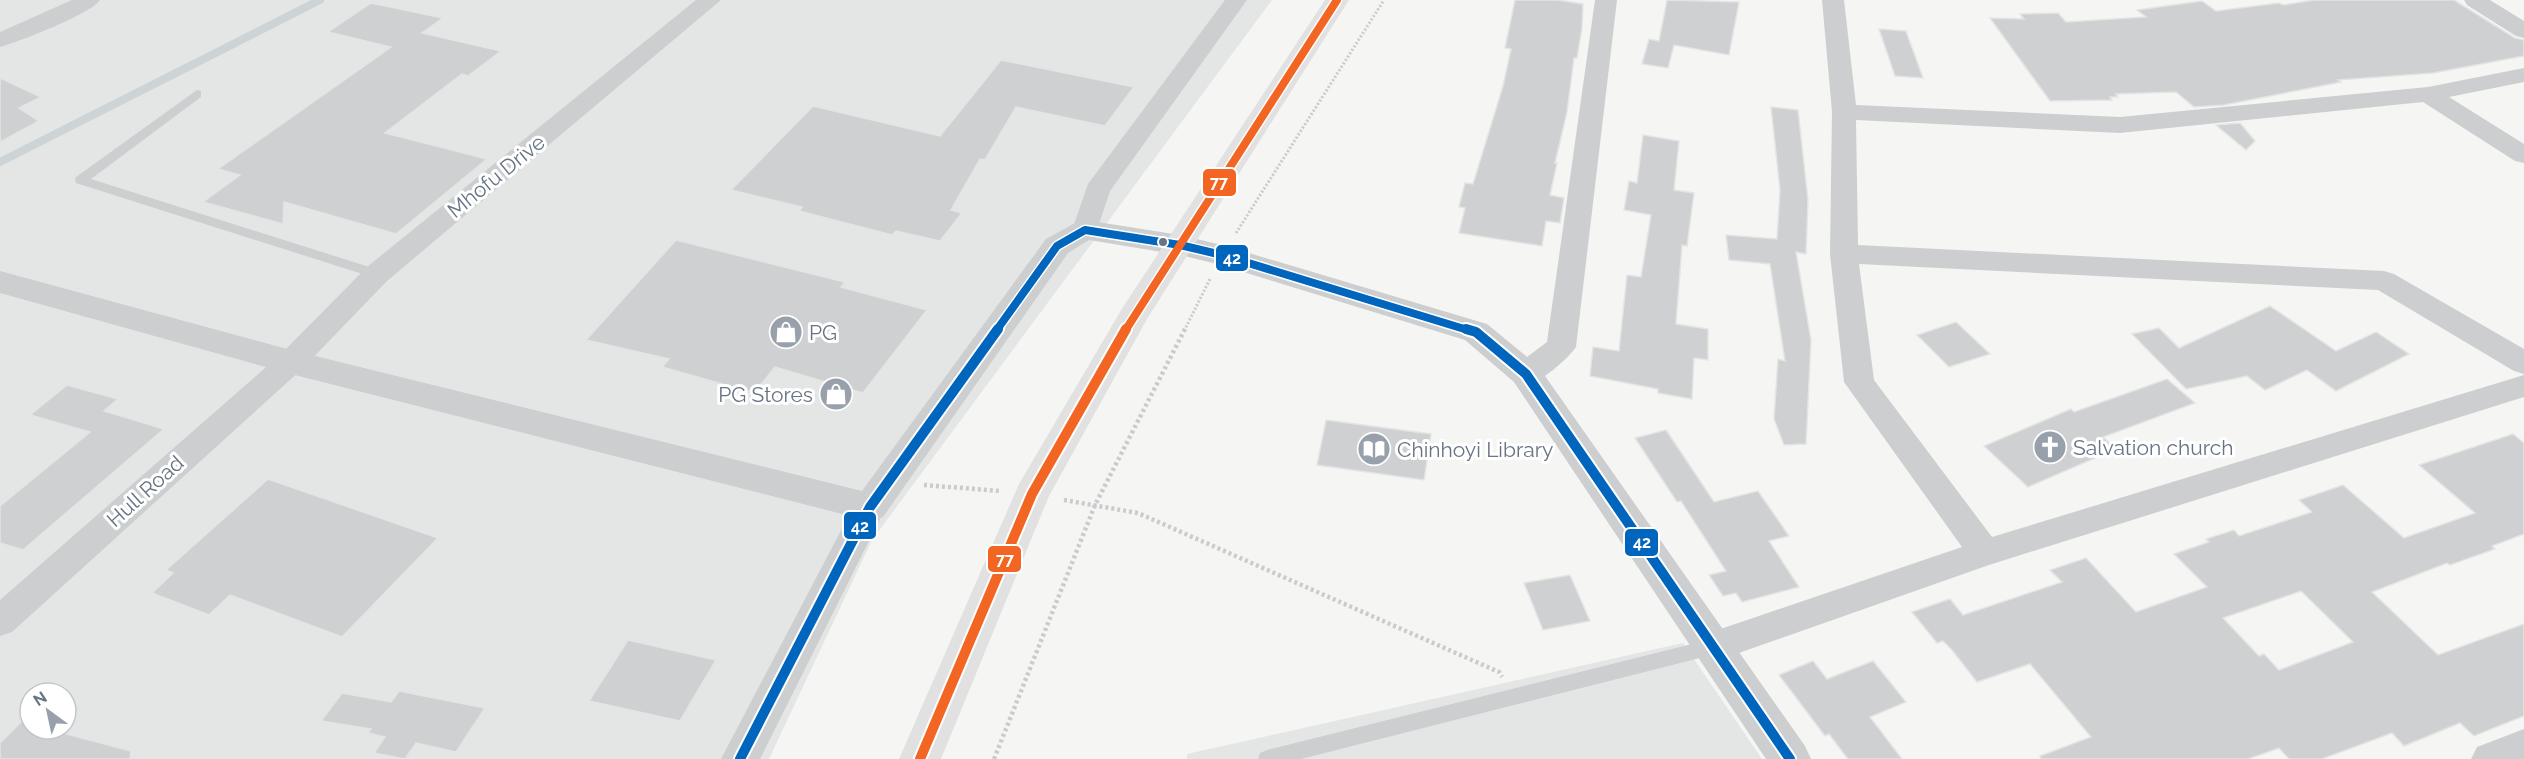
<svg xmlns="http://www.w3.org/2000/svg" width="2524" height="759" font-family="Raleway,sans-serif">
<rect width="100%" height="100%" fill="#f5f5f4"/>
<!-- built -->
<g fill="#e4e5e5" fill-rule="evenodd">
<path d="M 0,0 L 1272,0 L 872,540 L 769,759 L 0,759 ZM 30,693 L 66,693 L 66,729 L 30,729 Z"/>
<polygon points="1683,643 1762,759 1187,759 1187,754"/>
</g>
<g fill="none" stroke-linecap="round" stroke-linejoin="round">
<!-- stream -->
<polyline stroke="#cdd4d7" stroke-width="8" points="0,162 320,0"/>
</g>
<!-- building -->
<g fill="#ced0d1" stroke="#e4e4e4" stroke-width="1.5" fill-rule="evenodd">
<polygon points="1515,0 1558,0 1583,4 1582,28 1577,58 1574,58 1567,112 1555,163 1557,163 1550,195 1564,198 1560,223 1546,221 1542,246 1459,233 1465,208 1459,207 1465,183 1473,184 1503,86 1511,49 1505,48"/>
<polygon points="1667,0 1739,2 1729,55 1674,45 1668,68 1642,64 1649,39 1659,41"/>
<polygon points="2314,0 2454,0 2515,38 2524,40 2524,56 2433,73 2338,80 2341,82 2224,105 2194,107 2176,92 2116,94 2118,97 2110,97 2112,100 2050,101 1990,18 2024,19 2020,14 2058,13 2066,22 2146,17 2137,10 2202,1 2216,11 2279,3 2283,5"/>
<polygon points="371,3 443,18 422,33 501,51 468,76 462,74 385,133 487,159 396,234 284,202 283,224 203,202 240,175 218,169 391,47 328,32"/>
<polygon points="1879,29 1906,31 1923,78 1895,76"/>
<polygon points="1001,60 1134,87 1105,126 1016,107 985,160 980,159 951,210 962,213 940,241 896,231 892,235 799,211 802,207 731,190 813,106 940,136"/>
<polygon points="0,78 41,97 19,108 39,121 0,142"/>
<polygon points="1771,107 1798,110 1808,200 1806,254 1796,252 1811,340 1806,444 1784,445 1774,419 1778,359 1785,361 1770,264 1729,260 1726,235 1777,239 1780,190"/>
<polygon points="2240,123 2255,141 2246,150 2216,125"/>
<polygon points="1643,135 1679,141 1674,190 1694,193 1687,246 1682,245 1676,324 1708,329 1708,360 1694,358 1692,399 1658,393 1658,389 1590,376 1593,347 1619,351 1627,275 1641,277 1651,215 1624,210 1629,181 1637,183"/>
<polygon points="676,240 845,282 841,287 927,310 863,393 775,367 754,393 662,367 669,359 586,340"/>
<polygon points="2270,306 2336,351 2376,332 2409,354 2336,391 2307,370 2265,390 2247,376 2186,389 2132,334 2159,328 2179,348"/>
<polygon points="1956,322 1990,354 1949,367 1917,335"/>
<polygon points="2167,379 2195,403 2103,437 2116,449 2028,487 1984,446 2071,409 2074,412"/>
<polygon points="67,385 118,399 104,411 164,429 23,550 0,543 0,506 90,432 30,415"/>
<polygon points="1326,420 1431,434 1424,480 1317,465"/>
<polygon points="1666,430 1714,502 1758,491 1789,536 1769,541 1799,587 1742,602 1736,593 1723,596 1709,575 1726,571 1681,501 1677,502 1635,438"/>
<path d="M 2513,434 L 2524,443 L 2524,534 L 2492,546 L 2495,549 L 2450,565 L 2447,563 L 2372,592 L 2438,655 L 2524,624 L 2524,716 L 2474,736 L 2460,723 L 2404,746 L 2392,733 L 2322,759 L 2289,759 L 2279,748 L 2248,759 L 2041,759 L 2040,756 L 2091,737 L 2030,664 L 1977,682 L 1952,650 L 1943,641 L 1937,643 L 1912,612 L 1950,599 L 1963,615 L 2062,582 L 2050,570 L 2086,558 L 2136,612 L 2207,587 L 2174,554 L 2209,542 L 2206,539 L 2234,530 L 2239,536 L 2312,512 L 2299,500 L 2343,485 L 2404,538 L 2475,513 L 2419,465 ZM 2301,591 L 2353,642 L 2279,670 L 2264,654 L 2259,656 L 2223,618 Z"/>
<polygon points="268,479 438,538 342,637 230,595 209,615 152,593 173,573 166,570"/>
<polygon points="1570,575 1590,621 1543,630 1524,583"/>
<polygon points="628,640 716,660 680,721 589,701"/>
<polygon points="1813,661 1827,679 1873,661 1906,702 1870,717 1902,759 1848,759 1829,734 1825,736 1779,675"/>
<polygon points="399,691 485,708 456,752 416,743 405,759 374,753 385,737 368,733 371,729 321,721 342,693 391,702"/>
<polygon points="21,722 30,724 30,729 48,729 131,751 130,759 0,759 0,743"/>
</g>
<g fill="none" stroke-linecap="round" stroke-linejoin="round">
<!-- path-far1 -->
<g stroke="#cacbcc" stroke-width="3" stroke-dasharray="2 2" stroke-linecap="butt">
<polyline points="1236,233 1384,0"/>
<polyline points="1184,331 1210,279"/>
</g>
<!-- path -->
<g stroke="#cacbcc" stroke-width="4.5" stroke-dasharray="3 3" stroke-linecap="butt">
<polyline points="924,485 1000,491"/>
<polyline points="1064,500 1138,513 1499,672 1502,677"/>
<polyline points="994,759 1095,505 1185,329"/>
</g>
<!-- service -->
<g fill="#cdcecf" fill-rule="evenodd">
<polygon points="197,90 201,91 201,97 91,179 382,271 384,274 382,277 372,277 76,183 75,180 76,177"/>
<polygon points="1712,639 1718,642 1721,647 1718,652 1712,655 1301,759 1258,759 1260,753 1267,750"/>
</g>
<!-- minor -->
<g fill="#cdcecf" fill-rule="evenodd">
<path d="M 72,0 L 100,0 C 91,14 18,42 0,47 L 0,32 Z"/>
<polygon points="696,0 721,0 387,281 301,370 12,632 0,636 0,600 281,354 367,267"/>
<polygon points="1225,0 1247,0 1110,191 1095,236 1085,239 1075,236 1072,230 1088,184"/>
<path d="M 1595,0 L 1617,0 L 1576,347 C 1569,358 1538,385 1525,385 C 1522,384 1519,383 1515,382 L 1511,374 L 1515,366 L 1547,342 Z"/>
<polygon points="1822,0 1844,0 1856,105 2120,117 2428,87 2524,68 2524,82 2449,97 2524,144 2524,163 2515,161 2423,102 2120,133 1856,120 1858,245 2384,271 2394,274 2524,349 2524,374 2514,371 2378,290 1859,264 1874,380 1992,537 2524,375 2524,397 1989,565 1713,662 1700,658 1695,647 1700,636 1962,547 1844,382 1830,254 1832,112"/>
<polygon points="2464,0 2490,0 2524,21 2524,38 2516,36 2467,5"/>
<polygon points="870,494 882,498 886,507 760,759 721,759 858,498"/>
<polygon points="2524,729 2524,759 2471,759 2477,747"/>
</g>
<!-- tertiary -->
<polygon fill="#cdcecf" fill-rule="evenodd" points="1085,220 1180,235 1222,245 1487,324 1538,366 1805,746 1811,759 1766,759 1514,382 1465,340 1217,264 1180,255 1089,240 1068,253 883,517 870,521 291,374 0,293 0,271 291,350 862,491 1046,239 1075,223"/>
<!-- primary -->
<polygon fill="#e1e1e2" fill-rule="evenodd" points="1325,0 1349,0 1147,319 1049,496 941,759 899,759 1019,484 1123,307"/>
<defs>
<polyline id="bus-1-far1" points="996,331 1057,246 1085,230 1180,245 1222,255 1471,331"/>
<g id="bus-1">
<polyline points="1466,329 1476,332 1526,374 1790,759"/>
<polyline points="740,759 870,507 998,329"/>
</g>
<polyline id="bus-2-far1" points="1125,331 1337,0"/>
<polyline id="bus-2" points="920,759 1032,494 1126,329"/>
</defs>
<!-- bus-1-far1 casing -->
<use href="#bus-1-far1" stroke="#fff" stroke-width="11"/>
<!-- bus-1 casing -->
<use href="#bus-1" stroke="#fff" stroke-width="14"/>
<!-- bus-2-far1 casing -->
<use href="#bus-2-far1" stroke="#fff" stroke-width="11"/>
<!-- bus-2 casing -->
<use href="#bus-2" stroke="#fff" stroke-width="14"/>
<!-- bus-1-far1 -->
<use href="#bus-1-far1" stroke="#0065bd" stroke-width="8"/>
<!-- bus-1 -->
<use href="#bus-1" stroke="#0065bd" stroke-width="10"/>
<!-- bus-2-far1 -->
<use href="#bus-2-far1" stroke="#f26522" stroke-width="8"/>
<!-- bus-2 -->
<use href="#bus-2" stroke="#f26522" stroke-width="10"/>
</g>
<!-- icons -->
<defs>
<symbol id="shop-disc" viewBox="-11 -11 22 22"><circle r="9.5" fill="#98a1ab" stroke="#fff"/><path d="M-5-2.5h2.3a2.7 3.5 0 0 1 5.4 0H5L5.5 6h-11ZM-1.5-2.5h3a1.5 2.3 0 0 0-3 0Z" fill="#fff"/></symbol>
<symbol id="church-disc" viewBox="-11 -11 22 22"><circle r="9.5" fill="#98a1ab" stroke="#fff"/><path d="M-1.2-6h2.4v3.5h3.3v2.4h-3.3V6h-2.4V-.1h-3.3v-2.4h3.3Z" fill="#fff"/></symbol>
<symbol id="library-disc" viewBox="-11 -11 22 22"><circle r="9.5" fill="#98a1ab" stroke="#fff"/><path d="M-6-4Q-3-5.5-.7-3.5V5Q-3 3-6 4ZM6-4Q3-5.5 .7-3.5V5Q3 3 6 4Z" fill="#fff"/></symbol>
</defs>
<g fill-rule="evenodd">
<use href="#shop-disc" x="767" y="313" width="38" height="38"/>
<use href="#shop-disc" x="817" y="375" width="38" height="38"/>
<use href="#church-disc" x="2031" y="428" width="38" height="38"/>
<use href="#library-disc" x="1355" y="430" width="38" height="38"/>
</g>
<!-- markers -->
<circle fill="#667484" stroke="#fff" stroke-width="2" cx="1163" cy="242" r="5"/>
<g text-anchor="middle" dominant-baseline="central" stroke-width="6" stroke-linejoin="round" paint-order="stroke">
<!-- street labels -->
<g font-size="21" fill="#667484" stroke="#fff">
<text transform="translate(496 176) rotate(-39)">Mhofu Drive</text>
<text transform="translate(145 491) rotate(-42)">Hull Road</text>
</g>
<!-- poi labels -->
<g font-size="21" fill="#667484" stroke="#fff" text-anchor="start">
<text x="809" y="332">PG</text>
<text x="813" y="394" text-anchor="end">PG Stores</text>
<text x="2073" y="447">Salvation church</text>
<text x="1397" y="449">Chinhoyi Library</text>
</g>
</g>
<g stroke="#fff" stroke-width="2">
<rect x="1202" y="168" width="35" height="29" rx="6" fill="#f26522"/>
<rect x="1215" y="244" width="34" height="28" rx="6" fill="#0065bd"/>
<rect x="843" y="511" width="34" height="29" rx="6" fill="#0065bd"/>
<rect x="1624" y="528" width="35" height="29" rx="6" fill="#0065bd"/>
<rect x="987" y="545" width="35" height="28" rx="6" fill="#f26522"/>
</g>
<g font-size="16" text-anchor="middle" font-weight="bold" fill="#fff">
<text x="1219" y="188">77</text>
<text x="1232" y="264">42</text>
<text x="860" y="532">42</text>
<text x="1642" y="548">42</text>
<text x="1005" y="565">77</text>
</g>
<!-- north arrow -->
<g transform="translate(48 711) rotate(327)"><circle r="28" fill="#ffffff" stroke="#c2c7ce" stroke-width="1.5"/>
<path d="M0-4.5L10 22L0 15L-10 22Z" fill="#98a1ab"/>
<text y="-9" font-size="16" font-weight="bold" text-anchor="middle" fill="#667484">N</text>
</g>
</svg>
